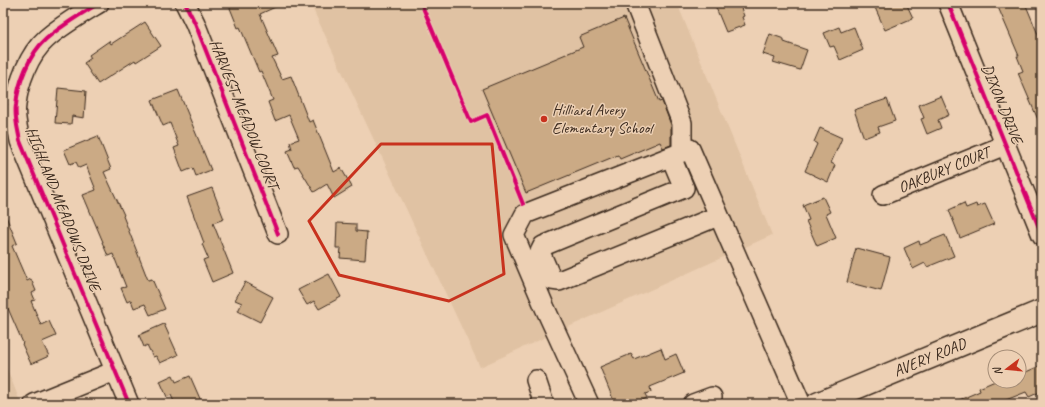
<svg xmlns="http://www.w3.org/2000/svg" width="1045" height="407" font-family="Caveat,sans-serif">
<rect width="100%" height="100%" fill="#edd0b4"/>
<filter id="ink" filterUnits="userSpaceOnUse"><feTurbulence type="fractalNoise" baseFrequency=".025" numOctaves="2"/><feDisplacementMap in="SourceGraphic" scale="8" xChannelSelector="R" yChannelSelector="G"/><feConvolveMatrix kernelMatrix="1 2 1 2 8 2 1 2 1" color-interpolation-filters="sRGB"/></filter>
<g filter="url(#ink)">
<!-- built -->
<g fill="#e0c2a3">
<polygon points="310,3 677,3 772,235 480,367"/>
<polygon points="3,359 21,404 3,404"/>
</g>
<!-- building -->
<g fill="#cbaa85" stroke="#3b2a1e">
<polygon points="228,3 284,3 260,14 278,56 272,58 282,79 291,76 309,122 313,120 334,172 341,168 352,187 334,198 327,184 314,192 298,166 294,167 287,151 292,149 290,142 299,139 289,115 275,121 268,102 273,100 261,71 259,72 240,27 238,28"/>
<polygon points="714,3 739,3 744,16 742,17 745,25 726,32"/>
<polygon points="873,3 906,3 913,18 885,30"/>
<polygon points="1008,3 1025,3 1042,44 1042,129 1018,73 1023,71 1017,56 1019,56 998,7"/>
<polygon points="624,18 659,102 662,101 671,125 671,145 663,148 660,142 620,159 618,155 526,193 482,89 583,47 579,37"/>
<polygon points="145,22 161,46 136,62 135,60 98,84 84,63 91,58 89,55 109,41 111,44"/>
<polygon points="839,27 841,32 854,27 863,50 840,60 834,46 830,47 824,33"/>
<polygon points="770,34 784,39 784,42 807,50 800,70 773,62 775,58 763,54"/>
<polygon points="58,88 86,91 84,118 72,116 71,124 55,123"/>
<polygon points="178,90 211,170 196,176 193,168 183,172 174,148 179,146 170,123 163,126 152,100"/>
<polygon points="941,96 949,115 938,120 941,128 927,134 921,119 924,118 919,105"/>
<polygon points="887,99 895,121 878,127 880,132 864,138 854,110"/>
<polygon points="820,128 842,138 831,163 835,165 828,182 805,171 817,144 814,142"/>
<polygon points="98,136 111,169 104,172 124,215 123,216 148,280 152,279 165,309 150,315 145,304 134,308 131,300 127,302 121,288 126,287 113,254 108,256 102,242 103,242 83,195 96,190 86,165 79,168 76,162 70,164 64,150"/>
<polygon points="212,188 224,219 213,223 233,273 212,282 203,260 208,258 202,244 204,243 187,197"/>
<polygon points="823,197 830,212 826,214 836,238 817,246 806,221 809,220 803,205"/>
<polygon points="964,203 966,208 976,204 977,207 985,204 994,224 960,238 949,210"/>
<polygon points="3,209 17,243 12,246 27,281 31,279 36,291 32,293 35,300 31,301 41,325 49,321 56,336 42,342 49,356 31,364 22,344 23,343 3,297"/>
<polygon points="337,223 356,224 356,231 367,232 365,260 340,258 341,248 336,248"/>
<polygon points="945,235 954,256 927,267 925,263 913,269 904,248 919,241 920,245"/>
<polygon points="856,248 890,257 881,291 847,282"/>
<polygon points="329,274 341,297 319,309 314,301 307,305 298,290"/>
<polygon points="245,282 273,297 260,322 238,311 242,303 235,300"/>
<polygon points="164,324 178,355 160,363 156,356 153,357 147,345 144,347 139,335"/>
<polygon points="661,348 665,359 676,354 684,373 650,387 651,392 645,394 647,398 633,404 615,404 600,367 631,354 634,359"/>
<polygon points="1042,365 1042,391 1029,397 1026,392 996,404 950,404 980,391 979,388 995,381 1019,381 1019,375"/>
<polygon points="173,375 176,382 190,376 201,401 193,404 175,404 171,395 167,397 160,381"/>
</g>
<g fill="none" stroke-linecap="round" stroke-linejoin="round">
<defs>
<g id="minor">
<path d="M 99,3 C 81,14 62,25 46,39 C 29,54 18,83 16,105 C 14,117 18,129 20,141 L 129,404"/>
<polyline points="185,3 195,23 278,234"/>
<polyline points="635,3 682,123 682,152"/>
<polyline points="948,3 1042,235"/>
<polyline points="671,157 684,188 543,246 540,252 552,280 559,281 718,216"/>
<path id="s1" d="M 883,195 L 1005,145"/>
<polyline points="536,380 544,404"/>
<polyline points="34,404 115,371"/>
<polyline points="589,404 545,308 514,235 525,214 690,149 801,404"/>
<polyline points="693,404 712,397"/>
</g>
<g id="major">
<path id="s2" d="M 817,404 L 1042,311"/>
</g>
</defs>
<!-- minor casing -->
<use href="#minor" stroke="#3b2a1e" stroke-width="22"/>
<!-- major casing -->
<use href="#major" stroke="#3b2a1e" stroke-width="25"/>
<!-- minor -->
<use href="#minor" stroke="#edd0b4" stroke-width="19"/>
<!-- major -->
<use href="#major" stroke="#edd0b4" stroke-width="22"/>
<defs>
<g id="cycleway">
<path d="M 99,3 C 81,14 62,25 46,39 C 29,54 18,83 16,105 C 14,117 18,129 20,141 L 129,404"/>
<polyline points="185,3 195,23 278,234"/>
<polyline points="421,3 471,122 487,115 523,204"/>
<polyline points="948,3 1042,235"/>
</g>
</defs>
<!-- cycleway casing -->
<use href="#cycleway" stroke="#edd0b4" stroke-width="6"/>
<!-- cycleway -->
<use href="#cycleway" stroke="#d6006c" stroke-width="4"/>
</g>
</g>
<!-- marked area -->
<path fill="none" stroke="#c8321e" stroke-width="3" stroke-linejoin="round" d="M 381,144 L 492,144 L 504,274 L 449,301 L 339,275 L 309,221 Z"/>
<!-- markers -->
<circle fill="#c8321e" stroke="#edd0b4" stroke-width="1.5" cx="544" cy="119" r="4"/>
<g text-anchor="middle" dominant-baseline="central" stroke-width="3" stroke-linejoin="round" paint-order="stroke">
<!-- street labels -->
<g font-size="16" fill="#3b2a1e" stroke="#edd0b4">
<text transform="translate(1002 104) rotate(68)">DIXON DRIVE</text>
<text transform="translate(244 114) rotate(68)">HARVEST MEADOW COURT</text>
<text stroke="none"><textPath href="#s1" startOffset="66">OAKBURY COURT</textPath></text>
<text transform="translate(63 209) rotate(68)">HIGHLAND MEADOWS DRIVE</text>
<text stroke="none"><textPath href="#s2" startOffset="122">AVERY ROAD</textPath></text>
</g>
<!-- poi labels -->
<g font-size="16" fill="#3b2a1e" stroke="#edd0b4" text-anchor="start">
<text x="552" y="110">Hilliard Avery<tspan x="552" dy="18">Elementary School</tspan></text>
</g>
</g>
<!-- margin -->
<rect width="1045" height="407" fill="none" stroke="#edd0b4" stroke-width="16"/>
<rect x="8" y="8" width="1029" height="391" fill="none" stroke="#3b2a1e" stroke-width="1.5" filter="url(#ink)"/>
<!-- north arrow -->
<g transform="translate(1007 369) rotate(254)"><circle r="19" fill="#edd0b4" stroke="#a68e78"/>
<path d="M0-3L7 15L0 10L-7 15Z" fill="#c8321e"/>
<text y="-6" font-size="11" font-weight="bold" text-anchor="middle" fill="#3b2a1e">N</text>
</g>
</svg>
